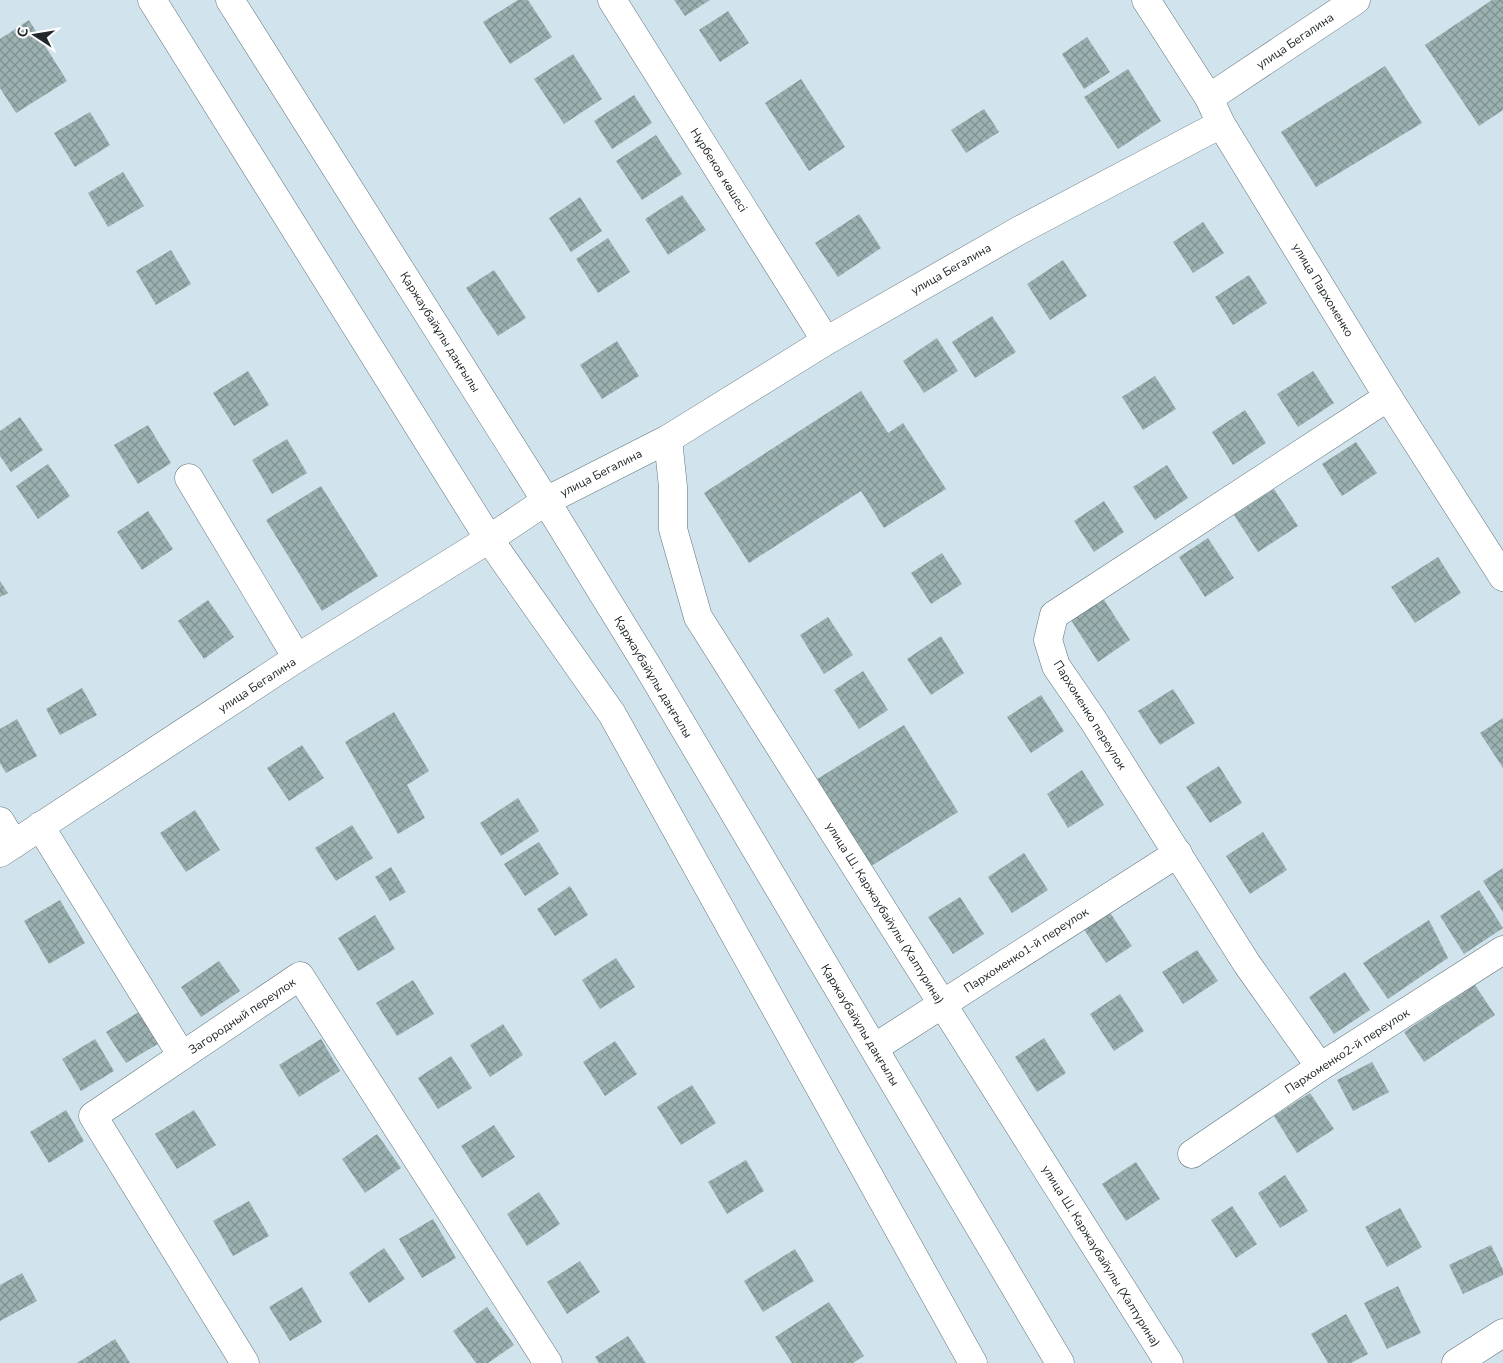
<svg xmlns="http://www.w3.org/2000/svg" width="1503" height="1363" font-family="'Nunito Sans',sans-serif">
<defs>
<pattern id="building-cross-hatch" width="8" height="8" patternUnits="userSpaceOnUse" patternTransform="scale(1.25)"><rect width="8" height="8" fill="#9cb1b1"/><path d="M0 0l8 8M0 8l8-8" fill="none" stroke="#7f9090"/></pattern>
</defs>
<rect width="100%" height="100%" fill="#d1e4ed"/>
<!-- building -->
<g fill="url(#building-cross-hatch)">
<polygon points="518,0 528,0 552,37 510,64 483,22"/>
<polygon points="674,0 710,0 685,16"/>
<polygon points="1492,0 1503,0 1503,110 1479,126 1425,45"/>
<polygon points="728,11 749,43 720,62 699,30"/>
<polygon points="29,20 67,81 16,113 0,88 0,39"/>
<polygon points="1087,37 1110,72 1084,89 1062,54"/>
<polygon points="573,54 602,99 564,124 534,79"/>
<polygon points="1385,66 1422,123 1316,187 1281,132"/>
<polygon points="1128,69 1161,121 1118,149 1084,97"/>
<polygon points="801,79 845,147 809,171 765,103"/>
<polygon points="634,95 652,123 612,149 594,121"/>
<polygon points="984,109 999,132 966,153 951,130"/>
<polygon points="90,112 110,145 75,167 54,133"/>
<polygon points="656,135 682,174 642,200 616,161"/>
<polygon points="123,172 144,206 108,227 88,193"/>
<polygon points="682,195 706,230 668,255 645,219"/>
<polygon points="580,197 602,231 571,252 549,218"/>
<polygon points="859,214 881,248 838,277 815,243"/>
<polygon points="1203,222 1224,253 1193,273 1173,242"/>
<polygon points="608,238 630,272 598,293 576,259"/>
<polygon points="171,250 191,284 156,305 136,271"/>
<polygon points="1063,260 1087,296 1050,320 1027,284"/>
<polygon points="494,270 526,318 498,336 466,288"/>
<polygon points="1249,275 1267,303 1233,325 1215,297"/>
<polygon points="992,316 1016,352 975,378 952,342"/>
<polygon points="937,338 958,371 924,393 903,361"/>
<polygon points="617,341 639,376 602,399 580,365"/>
<polygon points="248,371 269,405 234,426 213,393"/>
<polygon points="1313,371 1334,403 1298,427 1277,394"/>
<polygon points="1155,376 1176,409 1143,430 1122,397"/>
<polygon points="861,391 888,433 903,423 946,489 884,528 861,491 749,563 704,493"/>
<polygon points="1245,410 1266,443 1233,465 1212,432"/>
<polygon points="20,417 43,450 11,472 0,456 0,431"/>
<polygon points="148,425 171,463 138,484 114,445"/>
<polygon points="287,439 307,473 272,494 252,460"/>
<polygon points="1356,442 1377,473 1342,496 1322,464"/>
<polygon points="48,464 70,496 38,519 16,486"/>
<polygon points="1167,465 1188,498 1155,520 1133,487"/>
<polygon points="321,486 378,576 322,611 266,520"/>
<polygon points="1274,489 1298,526 1258,552 1234,515"/>
<polygon points="1104,501 1124,532 1094,552 1074,521"/>
<polygon points="148,511 173,549 142,570 117,532"/>
<polygon points="1208,538 1234,578 1205,597 1179,557"/>
<polygon points="942,553 962,584 931,604 911,573"/>
<polygon points="1438,557 1461,593 1415,623 1391,587"/>
<polygon points="0,581 8,593 0,597"/>
<polygon points="1101,595 1130,640 1098,662 1069,617"/>
<polygon points="208,600 234,637 204,659 178,621"/>
<polygon points="828,617 853,655 824,674 800,635"/>
<polygon points="941,636 964,673 931,695 907,659"/>
<polygon points="863,671 888,710 859,729 834,690"/>
<polygon points="82,688 97,715 60,735 46,709"/>
<polygon points="1173,689 1195,723 1160,745 1138,711"/>
<polygon points="1041,695 1064,731 1031,753 1007,717"/>
<polygon points="394,712 429,771 407,785 425,818 398,834 345,742"/>
<polygon points="1503,718 1503,768 1480,733"/>
<polygon points="17,719 37,756 6,773 0,763 0,729"/>
<polygon points="904,725 958,812 868,868 814,781"/>
<polygon points="302,745 324,778 289,801 267,768"/>
<polygon points="1219,766 1242,803 1210,823 1186,787"/>
<polygon points="1082,770 1104,805 1068,828 1047,794"/>
<polygon points="518,798 539,831 501,856 480,823"/>
<polygon points="195,810 220,850 186,872 160,833"/>
<polygon points="352,825 373,858 336,881 315,848"/>
<polygon points="1263,832 1287,870 1250,894 1226,856"/>
<polygon points="539,842 559,874 525,896 504,864"/>
<polygon points="1024,853 1048,890 1012,913 988,877"/>
<polygon points="391,867 406,892 390,901 375,877"/>
<polygon points="1503,868 1503,912 1483,881"/>
<polygon points="570,886 588,915 555,936 537,909"/>
<polygon points="1479,890 1503,928 1464,954 1440,916"/>
<polygon points="960,897 984,934 953,954 928,917"/>
<polygon points="60,900 85,943 49,964 24,921"/>
<polygon points="1109,911 1132,946 1106,963 1083,928"/>
<polygon points="375,915 395,949 358,971 338,938"/>
<polygon points="1429,920 1448,958 1388,999 1363,963"/>
<polygon points="1197,950 1218,981 1183,1004 1162,972"/>
<polygon points="616,958 635,987 600,1009 582,980"/>
<polygon points="219,961 240,991 201,1017 181,987"/>
<polygon points="1345,972 1370,1010 1334,1034 1309,997"/>
<polygon points="413,980 434,1014 397,1036 376,1003"/>
<polygon points="1475,985 1495,1015 1424,1062 1404,1032"/>
<polygon points="1120,994 1144,1031 1114,1051 1090,1014"/>
<polygon points="142,1010 161,1042 126,1063 106,1032"/>
<polygon points="503,1024 523,1055 490,1077 470,1045"/>
<polygon points="1044,1038 1066,1073 1037,1092 1015,1057"/>
<polygon points="95,1039 114,1071 81,1091 62,1059"/>
<polygon points="321,1039 340,1071 299,1097 279,1065"/>
<polygon points="615,1041 637,1074 605,1096 583,1062"/>
<polygon points="451,1056 472,1088 438,1109 418,1078"/>
<polygon points="1372,1062 1389,1092 1353,1111 1337,1080"/>
<polygon points="692,1085 716,1123 681,1145 657,1107"/>
<polygon points="1310,1093 1334,1129 1297,1153 1274,1116"/>
<polygon points="66,1110 84,1141 49,1163 30,1132"/>
<polygon points="194,1110 216,1145 177,1169 155,1134"/>
<polygon points="494,1125 515,1157 482,1178 461,1146"/>
<polygon points="377,1134 401,1168 365,1193 342,1159"/>
<polygon points="746,1160 764,1191 727,1214 708,1182"/>
<polygon points="1136,1162 1160,1199 1126,1221 1102,1184"/>
<polygon points="1285,1175 1308,1211 1280,1228 1258,1193"/>
<polygon points="539,1192 560,1224 527,1246 507,1214"/>
<polygon points="249,1201 269,1236 233,1256 213,1221"/>
<polygon points="1232,1206 1257,1244 1236,1258 1211,1220"/>
<polygon points="1400,1208 1422,1247 1387,1267 1365,1227"/>
<polygon points="433,1219 456,1258 422,1278 399,1239"/>
<polygon points="1491,1245 1503,1270 1503,1275 1463,1294 1449,1265"/>
<polygon points="384,1248 405,1279 369,1303 349,1273"/>
<polygon points="795,1249 814,1281 763,1312 744,1281"/>
<polygon points="580,1261 600,1292 567,1314 547,1282"/>
<polygon points="22,1273 37,1301 0,1321 0,1285"/>
<polygon points="1398,1286 1421,1333 1387,1349 1364,1303"/>
<polygon points="302,1287 322,1322 290,1341 269,1307"/>
<polygon points="829,1302 864,1356 853,1363 792,1363 775,1337"/>
<polygon points="487,1307 514,1345 488,1363 476,1363 453,1331"/>
<polygon points="1346,1314 1368,1354 1351,1363 1328,1363 1311,1334"/>
<polygon points="628,1336 646,1363 599,1363 595,1357"/>
<polygon points="115,1339 130,1363 77,1363"/>
</g>
<g fill="none" stroke-linecap="round" stroke-linejoin="round">
<defs>
<g id="minor">
<polyline points="612,0 826,341"/>
<polyline points="1146,0 1209,98 1221,124 1388,397 1503,577"/>
<polyline points="1209,98 1356,0"/>
<polyline points="668,439 673,487 673,529 698,617 1169,1363"/>
<polyline points="189,478 297,658"/>
<polyline points="0,821 14,844"/>
<polyline points="40,826 182,1056"/>
<polyline points="0,853 297,658 489,539 546,501 668,439 826,341 1020,230 1221,124"/>
<polyline points="874,1048 1178,853"/>
<polyline points="1320,1067 1247,964 1093,720 1056,666 1048,640 1054,615 1388,397"/>
<polyline points="1192,1154 1320,1067 1503,950"/>
<polyline points="245,1363 93,1116 300,976 548,1363"/>
<polyline points="1456,1363 1503,1333"/>
</g>
<g id="highway">
<polyline points="152,0 489,539 612,714 973,1363"/>
<polyline points="230,0 546,501 648,667 1060,1363"/>
</g>
</defs>
<!-- minor casing -->
<use href="#minor" stroke="#61737a" stroke-width="29"/>
<!-- highway casing -->
<use href="#highway" stroke="#61737a" stroke-width="29"/>
<!-- minor -->
<use href="#minor" stroke="#fff" stroke-width="28"/>
<!-- highway -->
<use href="#highway" stroke="#fff" stroke-width="28"/>
</g>
<g text-anchor="middle" dominant-baseline="central" stroke-width="4.5" stroke-linejoin="round" paint-order="stroke">
<!-- street labels -->
<g font-size="12" fill="#21282b" stroke="#fff">
<text transform="translate(1295 41) rotate(-34)">улица Бегалина</text>
<text transform="translate(719 170) rotate(58)">Нұрбеков көшесі</text>
<text transform="translate(951 269) rotate(-30)">улица Бегалина</text>
<text transform="translate(1323 290) rotate(59)">улица Пархоменко</text>
<text transform="translate(440 332) rotate(58)">Қаржаубайұлы даңғылы</text>
<text transform="translate(601 473) rotate(-27)">улица Бегалина</text>
<text transform="translate(653 677) rotate(59)">Қаржаубайұлы даңғылы</text>
<text transform="translate(257 685) rotate(-33)">улица Бегалина</text>
<text transform="translate(1090 715) rotate(58)">Пархоменко переулок</text>
<text transform="translate(885 913) rotate(58)">улица Ш. Каржаубайулы (Халтурина)</text>
<text transform="translate(1026 950) rotate(-33)">Пархоменко1-й переулок</text>
<text transform="translate(242 1016) rotate(-34)">Загородный переулок</text>
<text transform="translate(860 1025) rotate(59)">Қаржаубайұлы даңғылы</text>
<text transform="translate(1347 1051) rotate(-33)">Пархоменко2-й переулок</text>
<text transform="translate(1101 1256) rotate(58)">улица Ш. Каржаубайулы (Халтурина)</text>
</g>
</g>
<!-- north arrow -->
<g transform="translate(35 35) rotate(282)" stroke="#ffffff" stroke-width="4" paint-order="stroke">
<path d="M0-4L9 19L0 12L-9 19Z" fill="#21282b"/>
<text y="-8" font-size="14" font-weight="bold" text-anchor="middle" fill="#21282b">С</text>
</g>
</svg>
